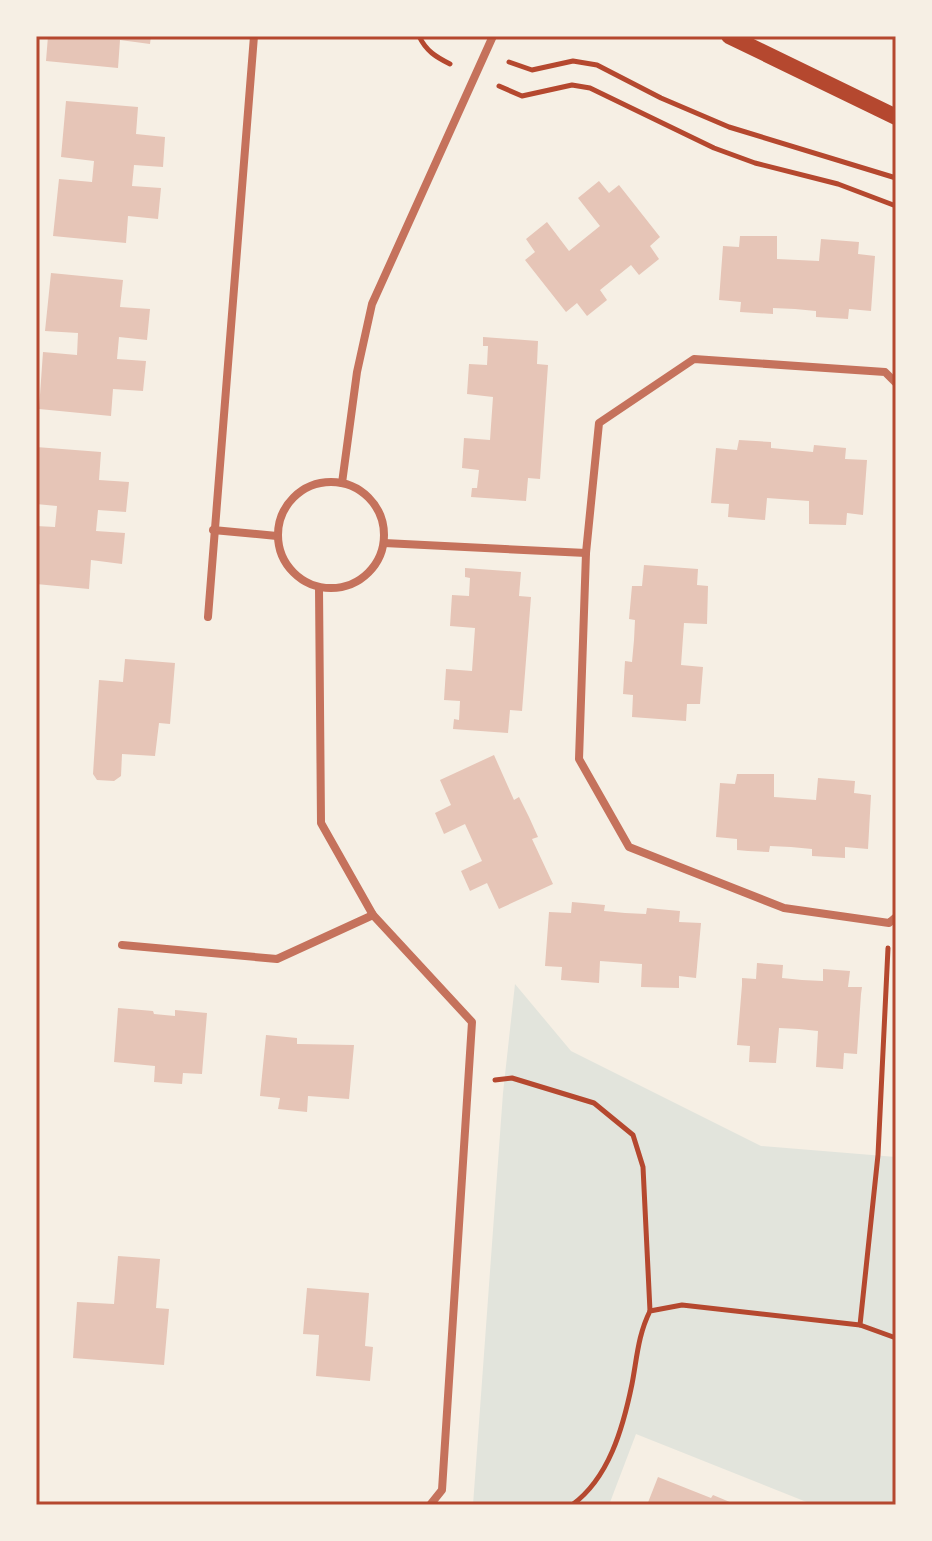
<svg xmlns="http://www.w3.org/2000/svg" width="932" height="1541" font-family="Signika,sans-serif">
<rect width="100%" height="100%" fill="#f6efe4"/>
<!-- green -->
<polygon fill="#e2e4dc" points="515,984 571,1051 761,1146 896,1157 896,1505 814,1505 636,1434 609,1505 473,1505 503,1093"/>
<!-- building -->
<g fill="#e6c5b7">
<polygon points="48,36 151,36 150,44 120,40 118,68 46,61"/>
<polygon points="66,101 138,107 136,134 165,137 163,167 134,165 132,186 161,188 158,219 128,216 126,243 53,236 59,179 92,182 94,161 61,157"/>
<polygon points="599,181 609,193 619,185 660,237 650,246 659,259 639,275 631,265 600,290 607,300 587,316 577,303 566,312 525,260 535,252 526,239 547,222 569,251 600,226 578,198"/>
<polygon points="740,236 777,236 777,259 819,261 821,239 859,242 858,254 875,256 871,311 849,309 848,319 816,317 816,311 795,309 773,308 773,314 740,312 741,302 719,300 723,246 739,247"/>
<polygon points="51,273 123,280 120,307 150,309 147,340 119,337 117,359 146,361 143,391 113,389 111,416 39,409 43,352 77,355 78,333 45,331"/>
<polygon points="483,337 538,341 537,364 548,365 540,479 528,478 526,501 471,497 472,488 477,488 479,470 462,468 464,438 490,440 493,397 467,394 469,364 487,365 488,346 483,346"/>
<polygon points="739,440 771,442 771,448 813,452 814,445 846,448 845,459 867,460 863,515 847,513 846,525 809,524 809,501 767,498 765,520 728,517 729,504 711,503 716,448 737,450"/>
<polygon points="36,447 101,452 99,480 129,482 126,512 98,510 96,531 125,533 122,564 91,560 89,589 36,584 36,526 55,527 57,506 36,504"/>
<polygon points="644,565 698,569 697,585 708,586 707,624 684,623 681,665 703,667 700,704 687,704 686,721 632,717 633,695 623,694 625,661 632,662 634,640 635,620 629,619 632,586 642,586"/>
<polygon points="465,568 521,572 519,596 531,597 522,711 510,710 508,733 453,729 454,719 459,720 460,701 444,700 446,669 472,671 475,628 450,626 452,595 469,596 470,578 465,577"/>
<polygon points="125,659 175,663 170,724 159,723 155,756 122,754 121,776 114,781 97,780 93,774 99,680 123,682"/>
<polygon points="494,755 514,800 519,797 529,817 538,837 532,839 553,884 499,909 487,883 470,891 461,871 482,861 465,824 444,834 435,813 451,805 440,780"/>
<polygon points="737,774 774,774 774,797 816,800 818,778 855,781 854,793 871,795 868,849 845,847 845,858 812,856 812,849 791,847 770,846 769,852 748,851 737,850 737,839 716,837 720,783 735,784"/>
<polygon points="572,902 605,905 604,911 625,913 646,914 647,908 680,911 679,922 701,923 696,978 679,976 679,988 641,987 642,964 600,961 599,983 561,980 562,967 545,966 549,912 571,913"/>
<polygon points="757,963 783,965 782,978 802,980 823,981 823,969 850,971 848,987 862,987 861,994 857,1054 844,1053 843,1069 816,1067 818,1031 799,1029 779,1028 776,1063 749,1062 750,1046 737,1045 742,985 742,978 756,979"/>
<polygon points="118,1008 153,1011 154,1014 175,1016 175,1010 207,1013 202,1074 183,1073 182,1084 154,1082 155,1066 114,1062"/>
<polygon points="266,1035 297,1038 297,1044 354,1045 349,1099 308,1096 307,1112 278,1109 280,1098 260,1096"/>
<polygon points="118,1256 160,1259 156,1308 169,1309 164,1365 73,1358 77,1302 114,1304"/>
<polygon points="307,1288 369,1293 365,1346 373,1347 370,1381 316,1376 319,1335 303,1334"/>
<polygon points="658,1477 711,1498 713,1495 737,1505 647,1505"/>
</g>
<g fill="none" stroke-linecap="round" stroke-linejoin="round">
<!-- path -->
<g stroke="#b5482f" stroke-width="5">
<path d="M 419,36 C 426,51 436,57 450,64"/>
<polyline points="509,62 532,70 573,61 597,65 661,98 729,127 896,178"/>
<polyline points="499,86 522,96 572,85 590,88 714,148 755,163 838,184 896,206"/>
<polyline points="888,948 878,1155 860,1325 896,1338"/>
<polyline points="495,1080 512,1078 594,1103 633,1135 643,1167 650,1311"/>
<path d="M 572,1505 C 609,1478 623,1428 632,1384 C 637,1358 638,1335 650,1311 L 682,1305 L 860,1325"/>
</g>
<!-- minor -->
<g stroke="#c5725c" stroke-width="8">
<polyline points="896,383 885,372 694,359 599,423 586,553 579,759 629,847 784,908 889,923 896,917"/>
<circle cx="331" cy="535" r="53"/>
<polyline points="342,483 357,372 372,304 493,36"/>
<polyline points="213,530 277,536"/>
<polyline points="384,543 586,553"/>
<polyline points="319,588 321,823 373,915 472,1022 442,1490 430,1505"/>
<polyline points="208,617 254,36"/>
<polyline points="122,945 277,959 373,915"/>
</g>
<!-- secondary -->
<polyline stroke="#b5482f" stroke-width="16" points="729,36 896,117"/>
</g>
<!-- border -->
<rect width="932" height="1541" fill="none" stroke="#f6efe4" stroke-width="76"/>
<rect x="38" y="38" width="856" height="1465" fill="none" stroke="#b5482f" stroke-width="3"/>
</svg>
